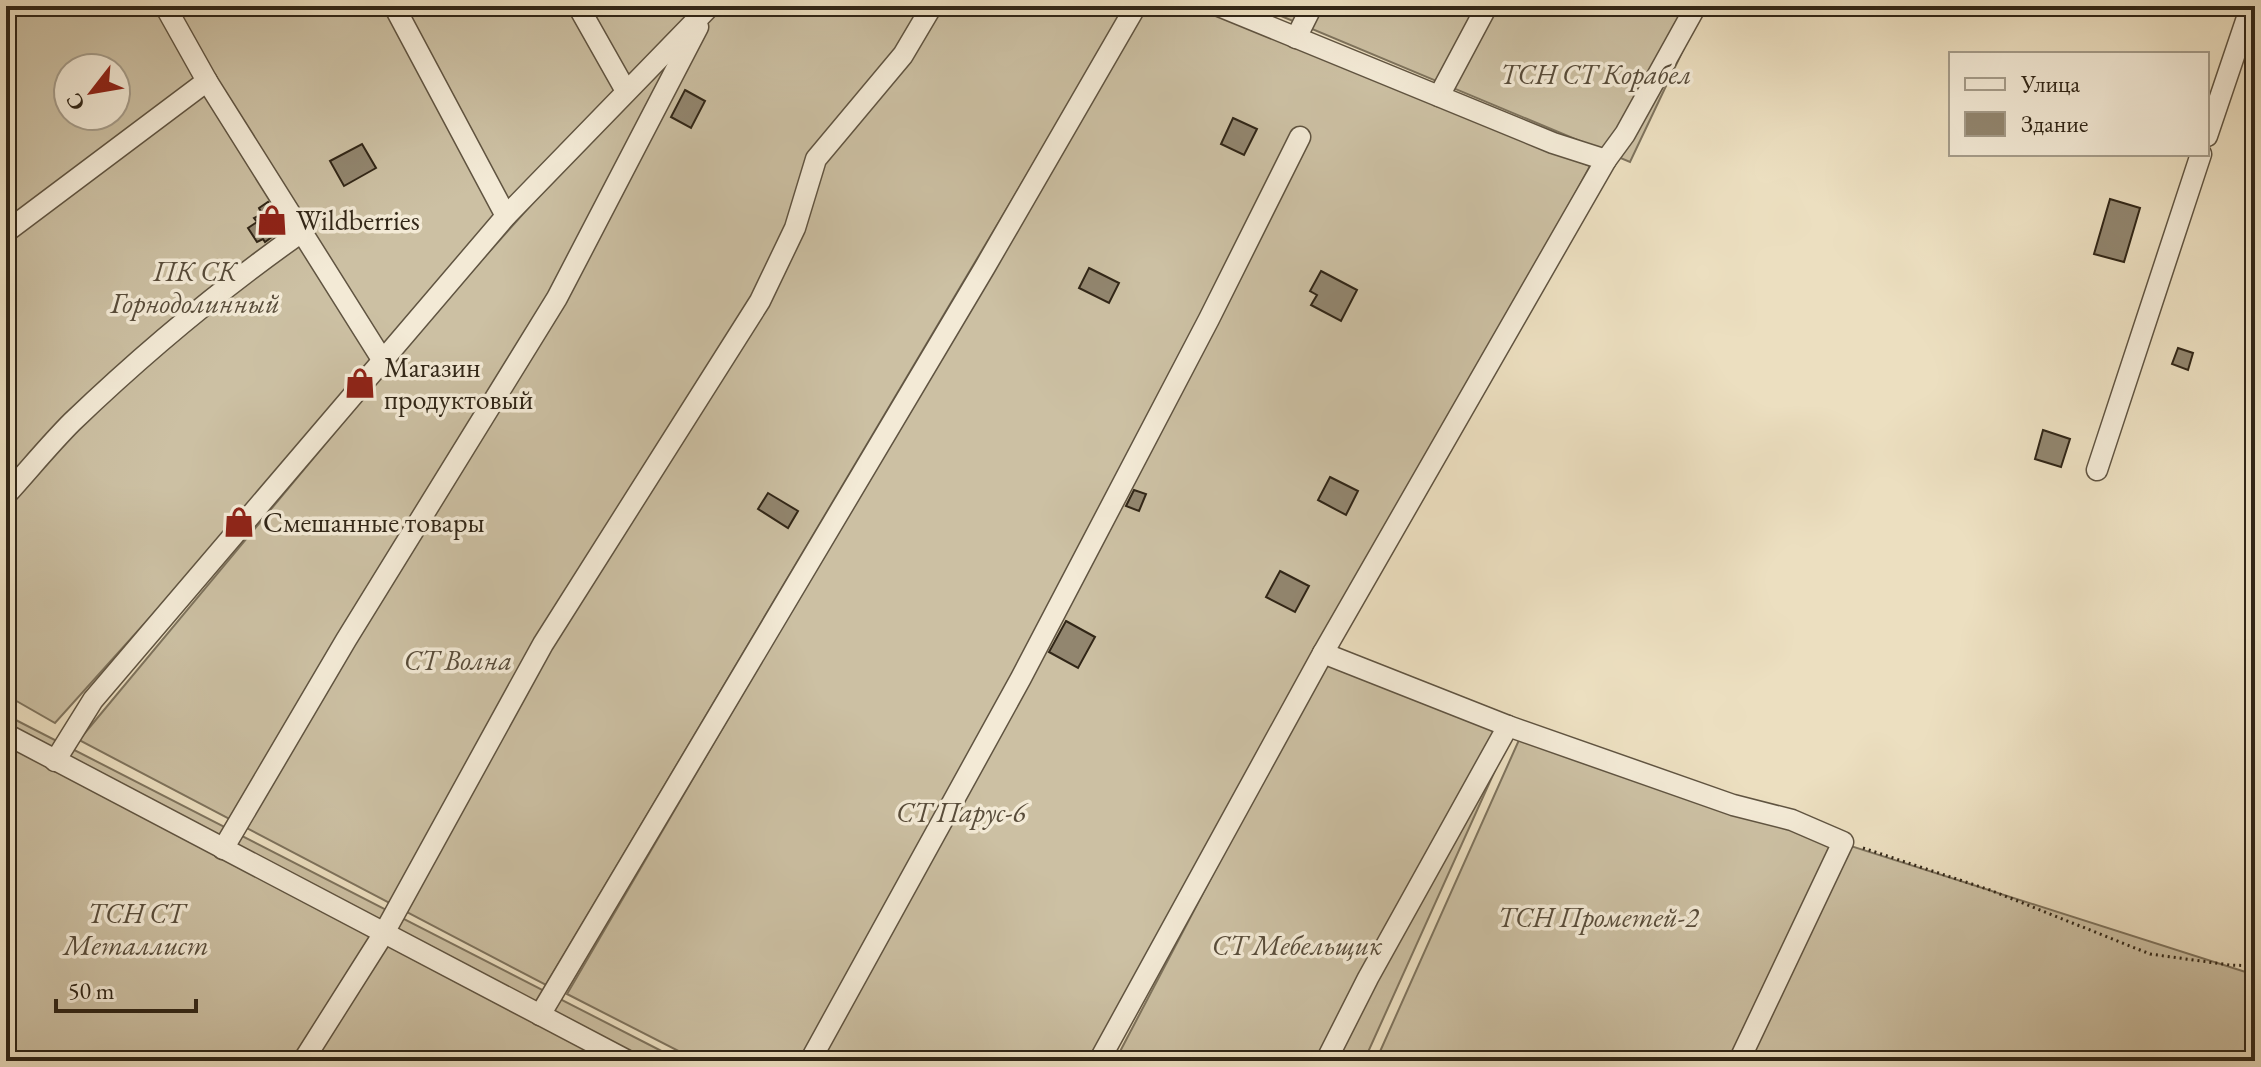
<svg xmlns="http://www.w3.org/2000/svg" width="2261" height="1067" font-family="'EB Garamond',serif">
<rect width="100%" height="100%" fill="#ecdfc0"/>
<filter id="stains"><feTurbulence type="fractalNoise" baseFrequency=".0025" numOctaves="4"/><feColorMatrix values="0 0 0 0 .2 0 0 0 0 .09 0 0 0 0 .02 0 0 0 .5 -.17"/></filter>
<radialGradient id="worn" r=".72"><stop offset=".6" stop-color="#630" stop-opacity="0"/><stop offset="1" stop-color="#630" stop-opacity=".3"/></radialGradient>
<!-- garden -->
<g fill="#ccc0a3" stroke="#7e735d" stroke-width="2" fill-rule="evenodd">
<path d="M 6,6 L 700,6 L 55,723 L 6,695 ZM 68,68 L 116,68 L 116,116 L 68,116 Z"/>
<polygon points="709,6 1127,6 546,985 79,740 430,318"/>
<polygon points="1145,6 1197,6 1590,166 1109,1061 698,1061 567,994"/>
<polygon points="1257,6 1704,6 1630,162"/>
<polygon points="1325,661 1511,735 1364,1061 1115,1061"/>
<polygon points="6,715 681,1061 6,1061"/>
<polygon points="1519,740 2255,975 2255,1061 1390,1061 1378,1056"/>
</g>
<!-- building -->
<g fill="#92866f" stroke="#312617" stroke-width="2">
<polygon points="685,90 705,101 691,128 671,117"/>
<polygon points="1233,118 1257,129 1244,155 1221,144"/>
<polygon points="362,144 376,168 344,186 330,161"/>
<polygon points="2110,199 2140,208 2124,262 2094,254"/>
<polygon points="268,202 284,228 265,242 263,239 257,242 248,228 257,222 254,218 262,214 259,208"/>
<polygon points="1089,268 1119,283 1109,303 1079,288"/>
<polygon points="1321,271 1357,290 1341,321 1311,305 1317,295 1310,291"/>
<polygon points="2178,348 2193,353 2188,370 2172,364"/>
<polygon points="2043,430 2070,439 2061,467 2035,459"/>
<polygon points="1330,477 1358,491 1346,515 1318,500"/>
<polygon points="1134,490 1146,494 1139,511 1126,506"/>
<polygon points="768,493 798,511 788,528 758,509"/>
<polygon points="1280,571 1309,586 1295,612 1266,597"/>
<polygon points="1066,621 1095,637 1078,668 1049,652"/>
</g>
<g fill="none" stroke-linecap="round" stroke-linejoin="round">
<defs>
<g id="minor">
<polyline points="165,6 207,81 383,361"/>
<polyline points="394,6 506,216"/>
<polyline points="578,6 626,91"/>
<polyline points="1219,6 1553,143 1606,160 1625,134 1696,6"/>
<polyline points="1296,38 1312,6"/>
<polyline points="1439,96 1487,6"/>
<polyline points="2207,136 2251,6"/>
<polyline points="6,232 207,81"/>
<polyline points="2097,470 2201,154"/>
<path d="M 6,495 C 28,471 49,445 72,422 C 144,353 222,288 303,231"/>
<polyline points="1323,653 1508,726 1733,805 1792,820 1843,842 1739,1061"/>
<polyline points="6,734 628,1061"/>
<polyline points="55,761 93,700 506,216 710,6"/>
<polyline points="223,849 346,640 557,298 698,27"/>
<polyline points="540,1015 985,267 1136,6"/>
<polyline points="303,1061 384,933 543,644 760,301 795,228 816,159 903,55 932,6"/>
<polyline points="810,1061 1021,678 1209,319 1300,137"/>
<polyline points="1099,1061 1323,653 1606,160"/>
<polyline points="1326,1061 1368,978 1508,726"/>
</g>
</defs>
<!-- minor casing -->
<use href="#minor" stroke="#605441" stroke-width="23"/>
<!-- path -->
<polyline stroke="#312617" stroke-width="3" stroke-dasharray="2 4" stroke-linecap="butt" points="1863,848 1990,890 2150,954 2230,965 2255,966"/>
<!-- minor -->
<use href="#minor" stroke="#f3ead6" stroke-width="20"/>
</g>
<!-- icons -->
<defs>
<symbol id="shop-bare" viewBox="-9 -9 18 18"><path d="M-5-2.5h2.3a2.7 3.5 0 0 1 5.4 0H5L5.5 6h-11ZM-1.5-2.5h3a1.5 2.3 0 0 0-3 0Z" fill="#8f2418" stroke="#f3ead6" stroke-width="2.5" paint-order="stroke"/></symbol>
</defs>
<g fill-rule="evenodd">
<use href="#shop-bare" x="250" y="198" width="44" height="44"/>
<use href="#shop-bare" x="338" y="361" width="44" height="44"/>
<use href="#shop-bare" x="217" y="500" width="44" height="44"/>
</g>
<g text-anchor="middle" dominant-baseline="central" stroke-width="7" stroke-linejoin="round" paint-order="stroke">
<!-- park labels -->
<g font-size="28" font-style="italic" fill="#584c3a" stroke="#f3ead6">
<text x="1596" y="74">ТСН СТ Корабел</text>
<text x="195" y="271">ПК СК<tspan x="195" dy="32">Горнодолинный</tspan></text>
<text x="458" y="660">СТ Волна</text>
<text x="961" y="812">СТ Парус-6</text>
<text x="136" y="913">ТСН СТ<tspan x="136" dy="32">Металлист</tspan></text>
<text x="1598" y="917">ТСН Прометей-2</text>
<text x="1297" y="945">СТ Мебельщик</text>
</g>
<!-- poi labels -->
<g font-size="28" fill="#312617" stroke="#f3ead6" text-anchor="start">
<text x="296" y="220">Wildberries</text>
<text x="384" y="367">Магазин<tspan x="384" dy="32">продуктовый</tspan></text>
<text x="263" y="522">Смешанные товары</text>
</g>
</g>
<!-- margin -->
<rect width="2261" height="1067" fill="none" stroke="#ecdfc0" stroke-width="32"/>
<rect x="8" y="8" width="2245" height="1051" fill="none" stroke="#312617" stroke-width="4"/>
<rect x="16" y="16" width="2229" height="1035" fill="none" stroke="#312617" stroke-width="2"/>
<!-- legend -->
<rect x="1949" y="52" width="260" height="104" fill="#f3ead6" stroke="#a59c8a" stroke-width="2"/>
<rect x="1965" y="78" width="40" height="12" fill="#f3ead6" stroke="#a59c8a" stroke-width="2"/>
<text x="2021" y="92" font-size="24" fill="#312617">Улица</text>
<rect x="1965" y="112" width="40" height="24" fill="#92866f" stroke="#a59c8a" stroke-width="2"/>
<text x="2021" y="132" font-size="24" fill="#312617">Здание</text>
<!-- north arrow -->
<g transform="translate(92 92) rotate(239)"><circle r="38" fill="#f3ead6" stroke="#a59c8a" stroke-width="2"/>
<path d="M0-6L14 30L0 20L-14 30Z" fill="#8f2418"/>
<text y="-12" font-size="22" font-weight="bold" text-anchor="middle" fill="#312617">С</text>
</g>
<!-- scale -->
<path d="M56 999v12h140v-12" fill="none" stroke="#312617" stroke-width="4"/>
<text x="68" y="999" font-size="24" fill="#312617" stroke="#f3ead6" stroke-width="6" paint-order="stroke">50 m</text>
<rect width="100%" height="100%" filter="url(#stains)"/>
<rect width="100%" height="100%" fill="url(#worn)"/>
</svg>
